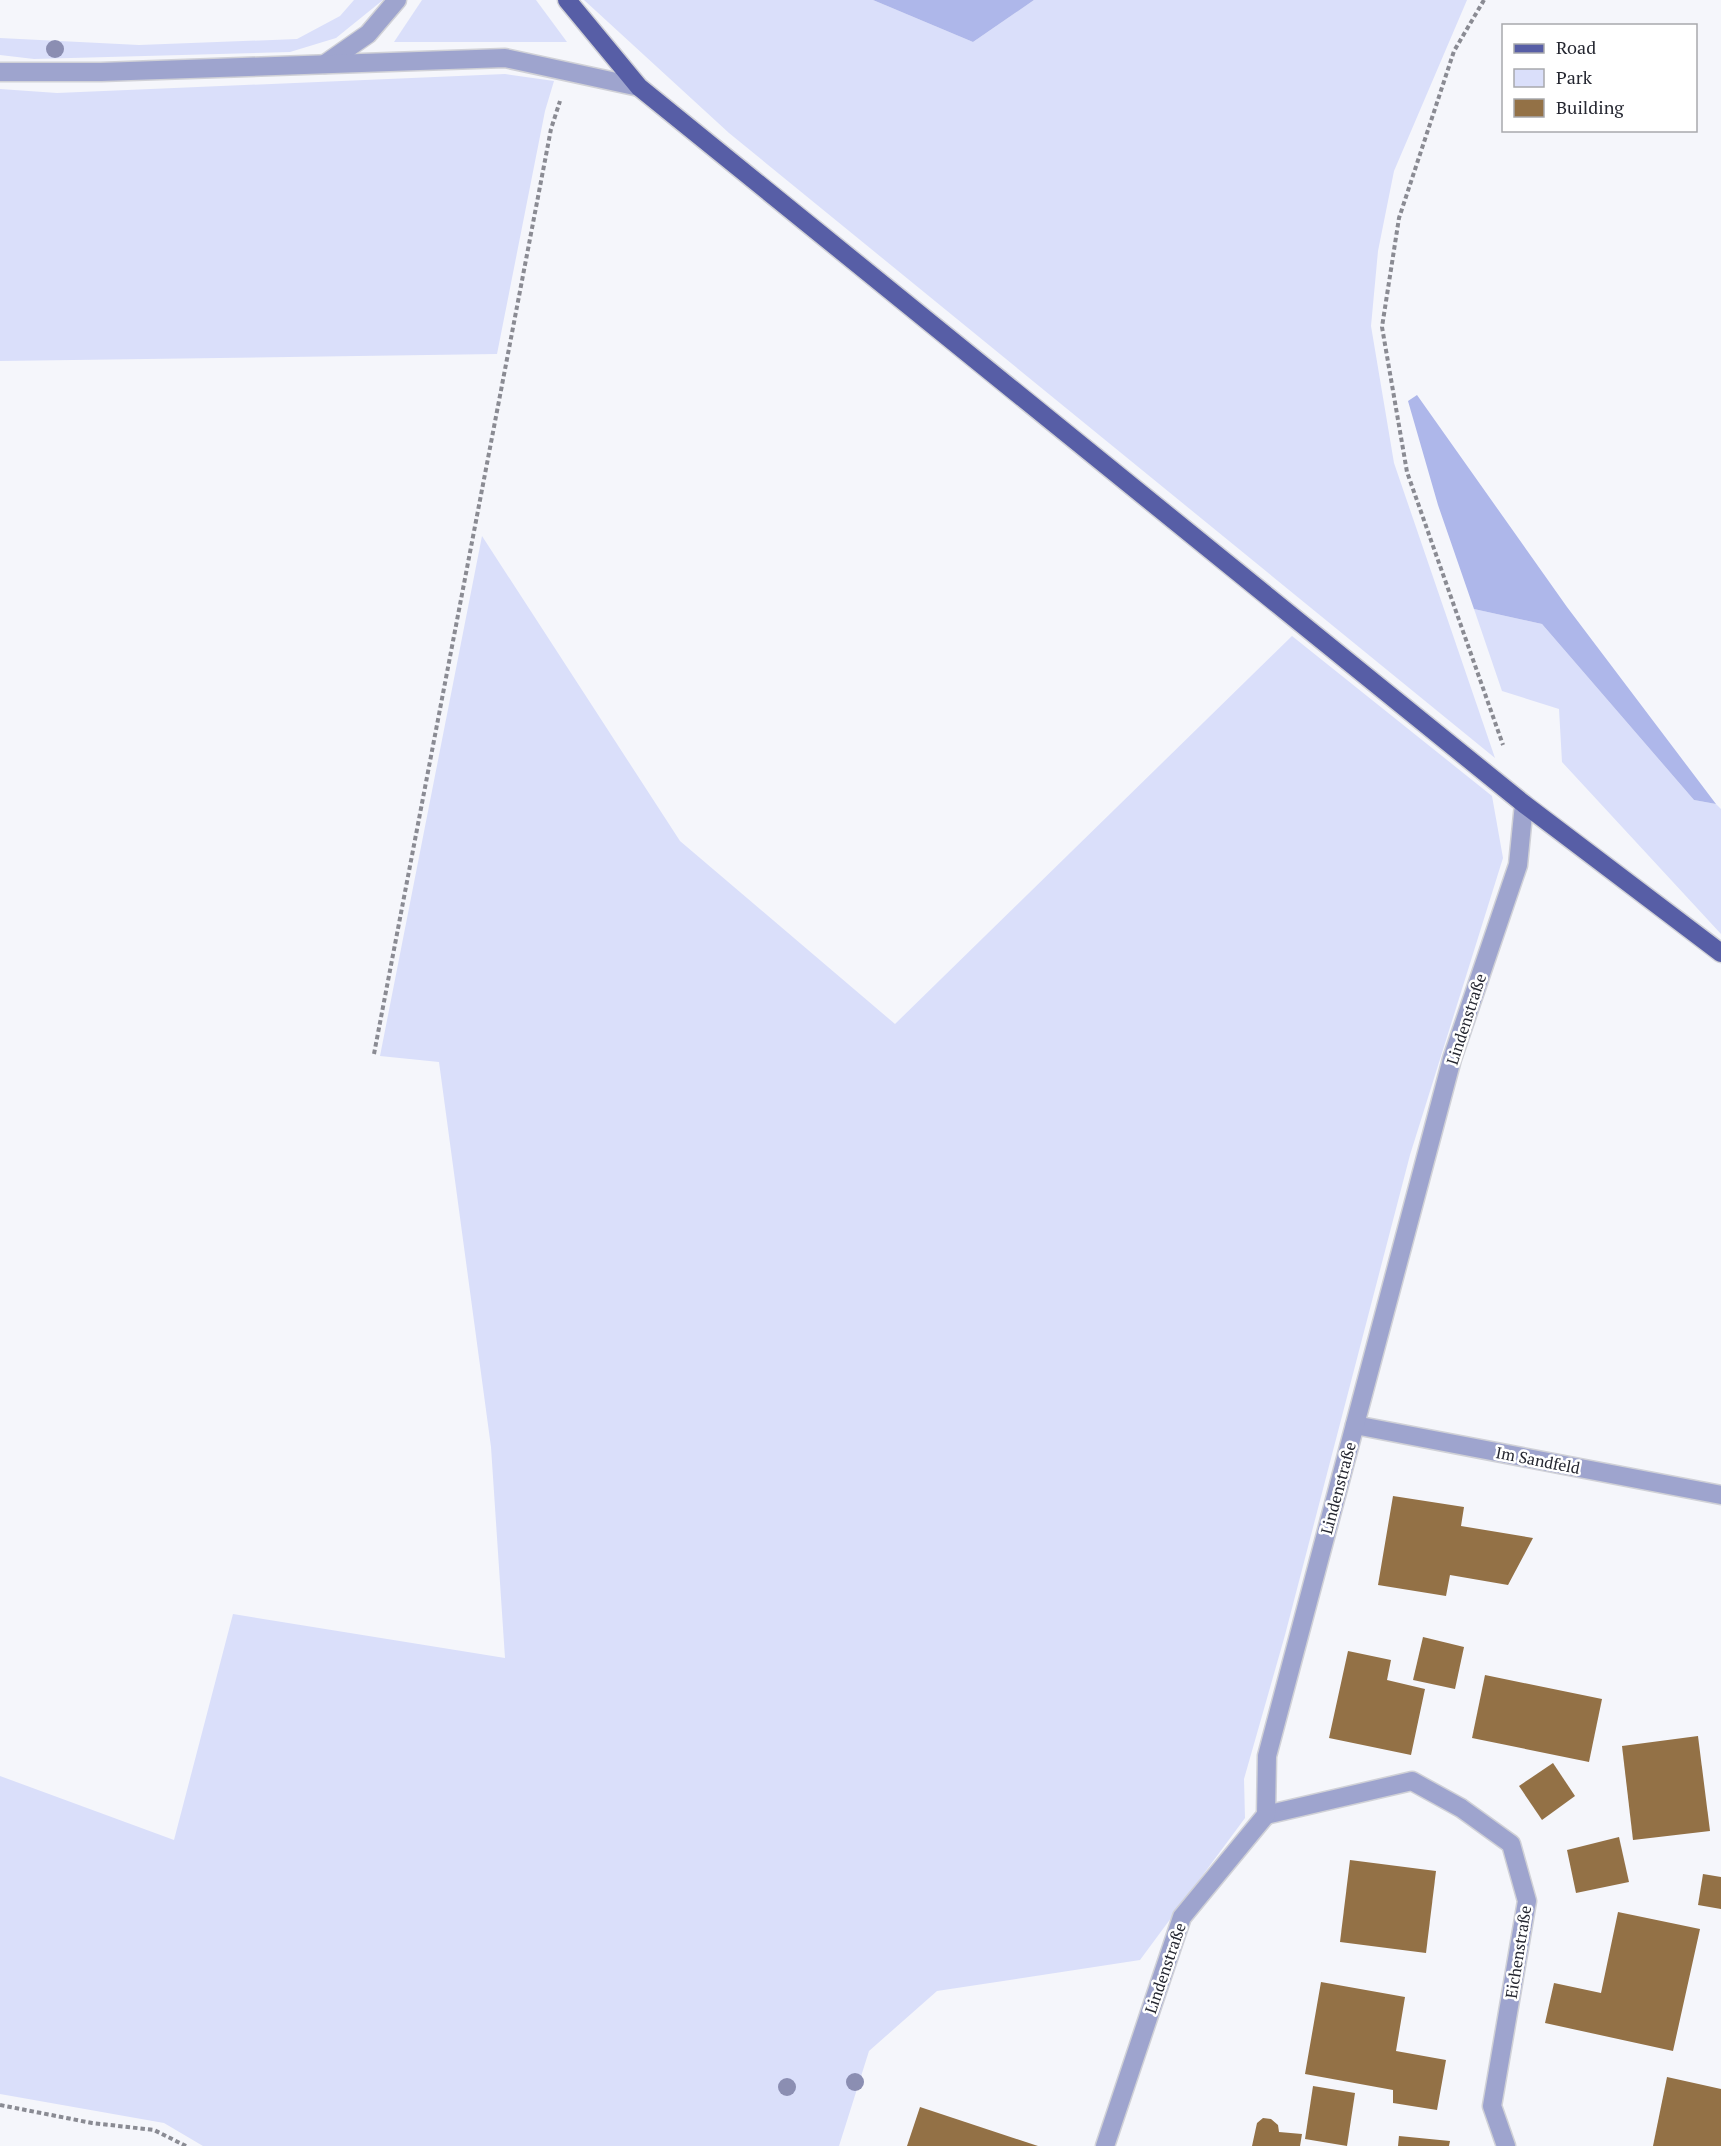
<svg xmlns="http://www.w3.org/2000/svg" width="1721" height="2146" font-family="'PT Serif',serif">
<rect width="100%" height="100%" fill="#f5f6fb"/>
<!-- green -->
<g fill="#dadffa">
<polygon points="354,0 383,0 336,38 290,52 34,59 0,55 0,38 139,45 297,39 340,16"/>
<polygon points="422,0 536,0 567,42 394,42"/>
<polygon points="584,0 873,0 973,42 1034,0 1467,0 1394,171 1378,251 1371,326 1394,463 1495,758 729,133"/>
<polygon points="505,74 554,81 545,111 497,354 0,361 0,89 57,93"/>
<polygon points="482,536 680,841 895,1024 1292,636 1492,796 1503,858 1410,1155 1285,1635 1244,1779 1245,1818 1140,1960 937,1991 869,2051 839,2146 203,2146 164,2123 0,2094 0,1776 174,1840 233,1614 505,1658 491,1447 439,1062 380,1056"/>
<polygon points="1474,609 1542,624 1694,800 1716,804 1721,809 1721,934 1562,762 1559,709 1502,691"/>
</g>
<!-- forest -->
<g fill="#aeb7ea">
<polygon points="873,0 1034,0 973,42"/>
<polygon points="1417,395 1567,607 1716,804 1694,800 1542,624 1474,609 1438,505 1408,401"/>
</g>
<!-- building -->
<g fill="#937146">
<polygon points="1393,1496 1464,1507 1461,1526 1533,1538 1508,1585 1450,1575 1446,1596 1378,1585"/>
<polygon points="1423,1637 1464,1647 1455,1689 1413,1680"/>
<polygon points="1348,1651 1391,1660 1387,1680 1425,1689 1411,1755 1329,1738"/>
<polygon points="1485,1675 1602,1699 1589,1762 1472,1738"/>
<polygon points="1698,1736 1710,1831 1633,1840 1622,1746"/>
<polygon points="1553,1763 1575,1796 1542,1820 1519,1786"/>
<polygon points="1619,1837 1629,1882 1576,1893 1567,1850"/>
<polygon points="1350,1860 1436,1871 1426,1953 1340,1942"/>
<polygon points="1703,1874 1721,1877 1721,1909 1698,1905"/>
<polygon points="1618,1912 1700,1929 1673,2051 1545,2023 1554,1983 1601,1993"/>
<polygon points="1321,1982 1405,1997 1396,2051 1446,2060 1437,2110 1393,2103 1393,2090 1305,2074"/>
<polygon points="1667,2077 1721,2089 1721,2146 1653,2146"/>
<polygon points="1313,2086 1355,2093 1347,2146 1305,2139"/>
<polygon points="920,2107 1038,2146 907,2146"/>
<polygon points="1263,2118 1271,2119 1278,2125 1279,2132 1302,2134 1300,2146 1252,2146 1257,2123"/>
<polygon points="1399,2136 1450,2141 1449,2146 1398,2146"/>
</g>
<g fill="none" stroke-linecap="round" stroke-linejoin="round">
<defs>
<g id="minor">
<polyline points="325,64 368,34 397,0"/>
<polyline points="0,72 101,72 505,58 639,87"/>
<polyline points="1355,1425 1721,1495"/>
<polyline points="1266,1815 1412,1781 1461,1808 1511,1844 1527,1901 1492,2106 1506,2146"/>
<polyline points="1105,2146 1182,1917 1266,1815 1267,1756 1452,1059 1518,865 1524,804"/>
</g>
<polyline id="major" points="567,0 639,87 1524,804 1721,953"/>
</defs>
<!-- minor casing -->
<use href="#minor" stroke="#d0d1d7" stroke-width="21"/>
<!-- major casing -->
<use href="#major" stroke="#d0d1d7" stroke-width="21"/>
<!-- path -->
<g stroke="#8a8b93" stroke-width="4" stroke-dasharray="4.5 3" stroke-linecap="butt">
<polyline points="1484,0 1454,51 1399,218 1382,327 1407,472 1503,745"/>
<polyline points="374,1054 551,129 560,101"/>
<polyline points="0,2105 92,2123 154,2130 186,2146"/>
</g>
<!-- minor -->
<use href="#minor" stroke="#9ea4ce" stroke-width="18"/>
<!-- major -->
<use href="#major" stroke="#575ea6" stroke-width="18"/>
</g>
<!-- trees -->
<g fill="#8b8eb2">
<circle cx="55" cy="49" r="9"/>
<circle cx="855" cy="2082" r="9"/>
<circle cx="787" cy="2087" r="9"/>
</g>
<g text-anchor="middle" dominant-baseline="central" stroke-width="5" stroke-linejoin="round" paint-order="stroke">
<!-- street labels -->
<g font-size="16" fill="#252731" stroke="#fff">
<text transform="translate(1466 1019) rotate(-72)">Lindenstraße</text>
<text transform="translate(1538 1460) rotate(11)">Im Sandfeld</text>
<text transform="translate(1338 1488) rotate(-75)">Lindenstraße</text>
<text transform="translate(1518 1952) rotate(-81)">Eichenstraße</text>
<text transform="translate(1165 1968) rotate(-71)">Lindenstraße</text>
</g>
</g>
<!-- legend -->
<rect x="1502" y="24" width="195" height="108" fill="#ffffff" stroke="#a8a9ad" stroke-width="1.5"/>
<rect x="1514" y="44" width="30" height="9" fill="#575ea6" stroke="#a8a9ad" stroke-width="1.5"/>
<text x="1556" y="54" font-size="18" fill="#252731">Road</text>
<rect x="1514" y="69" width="30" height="18" fill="#dadffa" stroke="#a8a9ad" stroke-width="1.5"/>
<text x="1556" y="84" font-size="18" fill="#252731">Park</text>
<rect x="1514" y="99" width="30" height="18" fill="#937146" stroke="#a8a9ad" stroke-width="1.5"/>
<text x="1556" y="114" font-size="18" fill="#252731">Building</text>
</svg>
